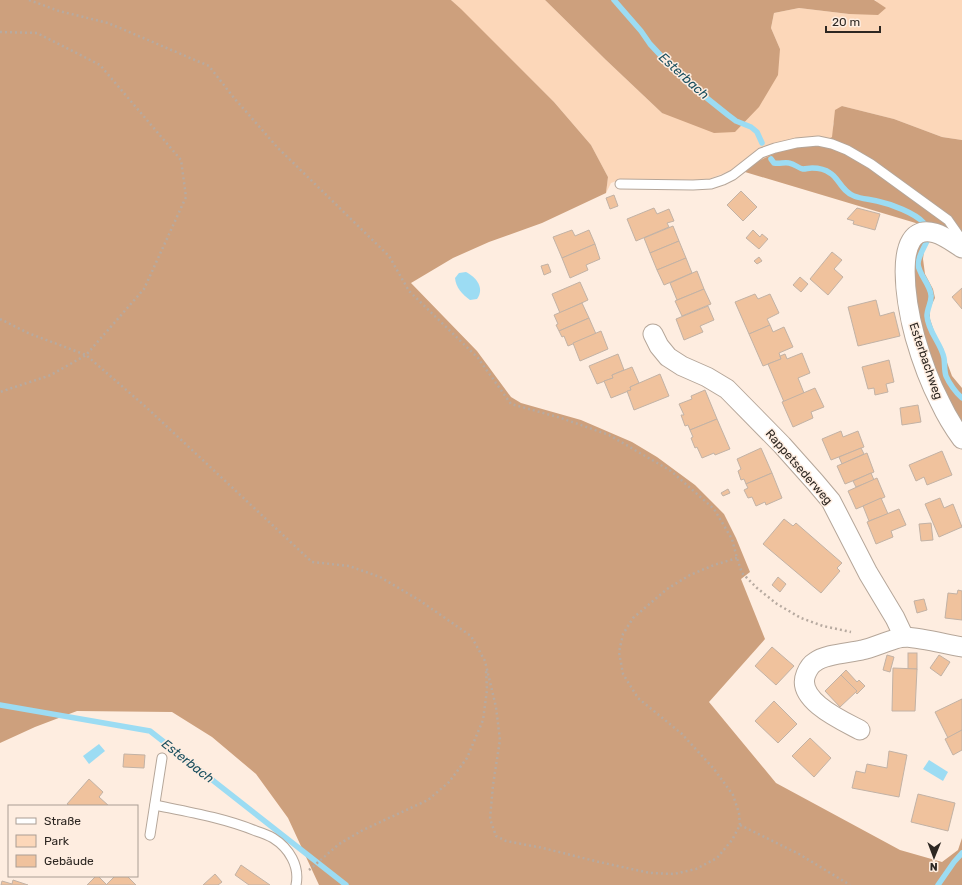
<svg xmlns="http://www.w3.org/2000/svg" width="962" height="885" font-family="Rubik,sans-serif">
<rect width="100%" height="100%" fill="#feede0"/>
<!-- green -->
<polygon fill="#fcd7b9" points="451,0 545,0 606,60 662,113 780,49 771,28 774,13 799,8 849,14 877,1 874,0 962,0 962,140 942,137 894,119 842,106 833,124 833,137 819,144 756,162 745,172 735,169 704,181 641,181 622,179 611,183 606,193 608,177 591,145 554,102"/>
<!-- forest -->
<g fill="#cda07d">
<polygon points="0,0 451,0 461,9 554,102 591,145 608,177 606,193 542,223 489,242 453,258 411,283 477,351 511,397 521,403 581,420 632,442 657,457 695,485 724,514 736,538 750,572 741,579 765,639 709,702 776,783 900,850 942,862 958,850 962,838 962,885 319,885 288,818 256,774 212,737 172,712 77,711 35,727 0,743"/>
<polygon points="545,0 874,0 886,8 878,15 849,14 799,8 774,13 771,28 780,49 778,75 759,107 735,132 714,133 662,113 606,60"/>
<polygon points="842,106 894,119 942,137 962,140 962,240 919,224 745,172 756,162 787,148 819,144 832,137 835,110"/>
<polygon points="922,239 929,242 924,251 923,259 925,274 933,289 935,298 930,308 930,319 936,337 943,348 945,357 952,376 962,388 962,428 945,400 920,334 911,264"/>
</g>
<!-- water -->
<g fill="#9cdcf3">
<path d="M 466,272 C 476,277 485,288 477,299 L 470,300 C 462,294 456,288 455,278 L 459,273 Z"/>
<polygon points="99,744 105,751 89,764 83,756"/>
<polygon points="929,760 948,772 943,781 923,769"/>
</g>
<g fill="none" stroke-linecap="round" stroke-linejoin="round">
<!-- stream -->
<g stroke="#9cdcf3" stroke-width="5.5">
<polyline points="614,0 641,31 650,44 664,59 688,83 728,115 736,121 751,127 757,132 762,143"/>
<path d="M 771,159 L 774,163 C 780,164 784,162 789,163 C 795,164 798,168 803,169 C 806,169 809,168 812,168 C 818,168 826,170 830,173 C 838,177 842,192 854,196 C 862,199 869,199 877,201 C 891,204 915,213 924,223"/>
<path d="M 927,241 C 924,248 918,257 918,264 C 919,275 930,284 931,295 C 932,302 927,308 927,316 C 928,332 941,343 944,358 C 945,364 944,370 946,376 C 949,383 956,393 962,398"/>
<polyline points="0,705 150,731 346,885"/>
<polyline points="938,885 954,862 962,853"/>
</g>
</g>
<!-- building -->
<g fill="#f0c29d" stroke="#c2b2a5">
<polygon points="741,191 757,207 743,221 727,205"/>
<polygon points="614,195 618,206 610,209 606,198"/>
<polygon points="654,208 657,214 669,209 674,221 667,223 669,227 636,241 627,219"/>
<polygon points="857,208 880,214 875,230 853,224 854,221 847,219"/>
<polygon points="673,226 679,241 650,253 644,238"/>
<polygon points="572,230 575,236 589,230 595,244 562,258 553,237"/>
<polygon points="753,230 760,237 762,234 768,239 759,249 746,238"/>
<polygon points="679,241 686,258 657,270 650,253"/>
<polygon points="595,244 600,259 586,265 588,270 570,278 562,258"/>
<polygon points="832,252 842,260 834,269 843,277 828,295 810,279"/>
<polygon points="759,257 762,261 757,264 754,261"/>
<polygon points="686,258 692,273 664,285 657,270"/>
<polygon points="548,264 551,272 544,275 541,266"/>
<polygon points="697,271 704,289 677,300 670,283"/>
<polygon points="800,277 808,284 801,292 793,285"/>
<polygon points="580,282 588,300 560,313 552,294"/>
<polygon points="962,288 962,309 952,297"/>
<polygon points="704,289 711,304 682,316 675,301"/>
<polygon points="755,294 758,299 770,294 779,313 767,319 770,325 749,334 735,302"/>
<polygon points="876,300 880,316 894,312 900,336 858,346 848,307"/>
<polygon points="582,303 589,318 559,331 556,325 558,324 554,315"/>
<polygon points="708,306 714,320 700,326 703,332 684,340 676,319"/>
<polygon points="589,318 596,334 568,346 564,336 562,337 559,331"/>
<polygon points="770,325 773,332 784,327 793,347 779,353 781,359 763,366 749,334"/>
<polygon points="601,331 608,349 580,361 573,343"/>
<polygon points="802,353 810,373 798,378 804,393 784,402 768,364 781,359 780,356 785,354 787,359"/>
<polygon points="618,354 624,370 612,375 613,378 597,384 589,366"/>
<polygon points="889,360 894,382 886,384 888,392 875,395 874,388 868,389 862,367"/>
<polygon points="632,367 639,383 630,387 631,390 611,398 604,381 613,378 612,375"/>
<polygon points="660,374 669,396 634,410 627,391 631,390 630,387"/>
<polygon points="815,388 824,407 811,412 813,418 793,427 782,402"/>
<polygon points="705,390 717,419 690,430 688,425 685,426 681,415 684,415 679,404 692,399 691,396"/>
<polygon points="918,405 921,422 902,425 900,408"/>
<polygon points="717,419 730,449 715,455 714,453 702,458 697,447 695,448 691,438 693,437 690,430"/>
<polygon points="841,431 843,437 858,431 864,447 831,460 822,439"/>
<polygon points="761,448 772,473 746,484 744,479 741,480 738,471 741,469 737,459"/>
<polygon points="861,448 864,454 842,464 839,457"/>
<polygon points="942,451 952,475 927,485 924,477 916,481 909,465"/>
<polygon points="867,453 874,472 845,484 837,466"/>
<polygon points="772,473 782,498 766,505 765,502 756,506 752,497 748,498 744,490 748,488 746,484"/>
<polygon points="871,473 874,480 856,487 853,481"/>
<polygon points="877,478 885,497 856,509 848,491"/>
<polygon points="728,489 730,493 723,496 721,493"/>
<polygon points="881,498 888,514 869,521 863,506"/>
<polygon points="940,498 944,508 953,504 962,527 939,537 925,504"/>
<polygon points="899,509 906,525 891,531 893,537 876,544 867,522"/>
<polygon points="784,519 793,526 796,523 842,563 837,568 840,571 821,593 763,544"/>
<polygon points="931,523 933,540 921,541 919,524"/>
<polygon points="778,577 786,584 780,592 772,585"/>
<polygon points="958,590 962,591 962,620 945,618 948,593 957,594"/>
<polygon points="924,599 927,610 917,613 914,601"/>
<polygon points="772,647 794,666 776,685 755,666"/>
<rect x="908" y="653" width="9" height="16"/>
<polygon points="887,655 894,657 890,672 883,670"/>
<polygon points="939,655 950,662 941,676 930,668"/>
<polygon points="893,668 917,669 915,711 892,711"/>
<polygon points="846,670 857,682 859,680 865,686 857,694 855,692 857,691 841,675"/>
<polygon points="841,675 857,691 840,707 825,691"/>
<polygon points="962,699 962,730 948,738 935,712"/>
<polygon points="774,701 797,724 778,743 755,721"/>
<polygon points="962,730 962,750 953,755 945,739"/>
<polygon points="810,738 831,758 814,777 792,756"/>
<polygon points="889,751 907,755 899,797 852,788 856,771 865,773 867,764 887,768"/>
<polygon points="124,754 145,755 144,768 123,767"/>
<polygon points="89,779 103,792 99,797 109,806 70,806 67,804"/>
<polygon points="918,794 955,803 948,831 911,822"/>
<polygon points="241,865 270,885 249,885 235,875"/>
<polygon points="215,874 222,882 218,885 203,885"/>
<polygon points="96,876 98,876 107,885 87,885"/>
<polygon points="115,876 127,876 136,885 106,885"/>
<polygon points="13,880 28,885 1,885 2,881 12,884"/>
</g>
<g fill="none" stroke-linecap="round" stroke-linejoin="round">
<defs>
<g id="service">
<polyline points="620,184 693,185 711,184 723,180 733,175 761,153 775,148 796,143 818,141 832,144 847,150 871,164 948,220 962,240"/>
<path d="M 155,805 C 189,812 224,818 256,831 C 262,833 268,835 273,838 C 289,848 300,866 296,885"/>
<polyline points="150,835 162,758"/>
</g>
<g id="minor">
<path d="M 962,248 C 954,243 945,236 935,233 C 888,220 909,315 915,337 C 921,358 930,383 940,402 C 946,415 954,428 962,439"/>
<polyline points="653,334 659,346 668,357 682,366 707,377 727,389 782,445 815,482 831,501 868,573 895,618 904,637"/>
<path d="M 860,730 C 843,721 795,700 806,674 C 808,669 810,665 815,662 C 825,654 849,653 862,650 C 873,648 896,637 905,637 C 923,638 945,644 962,647"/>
</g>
</defs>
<!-- service casing -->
<use href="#service" stroke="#b5a699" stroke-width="11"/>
<!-- minor casing -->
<use href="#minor" stroke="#b5a699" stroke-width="21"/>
<!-- path -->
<g stroke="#b7aaa0" stroke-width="2.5" stroke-dasharray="2 3" stroke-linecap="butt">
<polyline points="29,0 59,11 108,23 209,66 234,98 278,148 389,256 409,291 478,358 511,404 561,418 609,435 671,471 714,509 732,539 737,558 742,573 757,588 777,604 801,618 823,626 851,632"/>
<polyline points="0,32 37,33 100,65 181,160 186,197 144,289 86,355 51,375 0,392"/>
<polyline points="0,319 28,333 86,355 146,407 312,562 349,566 380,577 419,600 471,636 485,661 496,707 500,740 493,785 490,819 496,836 506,841 543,848 599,862 650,873 674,874 696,869 717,858 732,840 740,825 739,813 733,795 714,769 682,734 638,698 623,674 619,652 623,634 633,618 667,589 690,575 714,565 737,558"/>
<polyline points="740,825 799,854 850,885"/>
<polyline points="309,870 339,844 363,830 428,800 449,782 467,758 483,720 487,690 486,669"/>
</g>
<!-- service -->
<use href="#service" stroke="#fff" stroke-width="9"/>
<!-- minor -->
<use href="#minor" stroke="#fff" stroke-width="19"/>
</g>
<g text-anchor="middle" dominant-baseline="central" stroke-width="3" stroke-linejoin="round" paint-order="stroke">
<!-- street labels -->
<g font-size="12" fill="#2d2722" stroke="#feede0">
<text transform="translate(926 361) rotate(71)">Esterbachweg</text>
<text transform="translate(799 467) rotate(49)">Rappetsederweg</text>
</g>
<!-- water labels -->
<g font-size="13" font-style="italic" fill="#1a4f5f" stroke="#feede0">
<text transform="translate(684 76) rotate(42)">Esterbach</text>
<text transform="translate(188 761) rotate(38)">Esterbach</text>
</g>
</g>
<!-- legend -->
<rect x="8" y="805" width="130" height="72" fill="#feede0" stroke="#aa9e94"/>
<rect x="16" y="818" width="20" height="6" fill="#ffffff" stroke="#aa9e94"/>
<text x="44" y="825" font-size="12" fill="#2d2722">Straße</text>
<rect x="16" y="835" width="20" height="12" fill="#fcd7b9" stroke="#aa9e94"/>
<text x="44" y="845" font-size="12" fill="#2d2722">Park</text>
<rect x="16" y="855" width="20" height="12" fill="#f0c29d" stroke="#aa9e94"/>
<text x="44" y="865" font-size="12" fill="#2d2722">Gebäude</text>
<!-- north arrow -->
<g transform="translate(934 857) rotate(181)" stroke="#feede0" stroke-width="3" paint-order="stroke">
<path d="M0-3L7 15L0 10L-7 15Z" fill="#2d2722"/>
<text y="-6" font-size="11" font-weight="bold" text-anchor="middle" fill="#2d2722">N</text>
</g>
<!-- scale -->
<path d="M826 26v6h54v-6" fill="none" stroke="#2d2722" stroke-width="2"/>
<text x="832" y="26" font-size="12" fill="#2d2722" stroke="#feede0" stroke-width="3" paint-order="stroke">20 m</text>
</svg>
